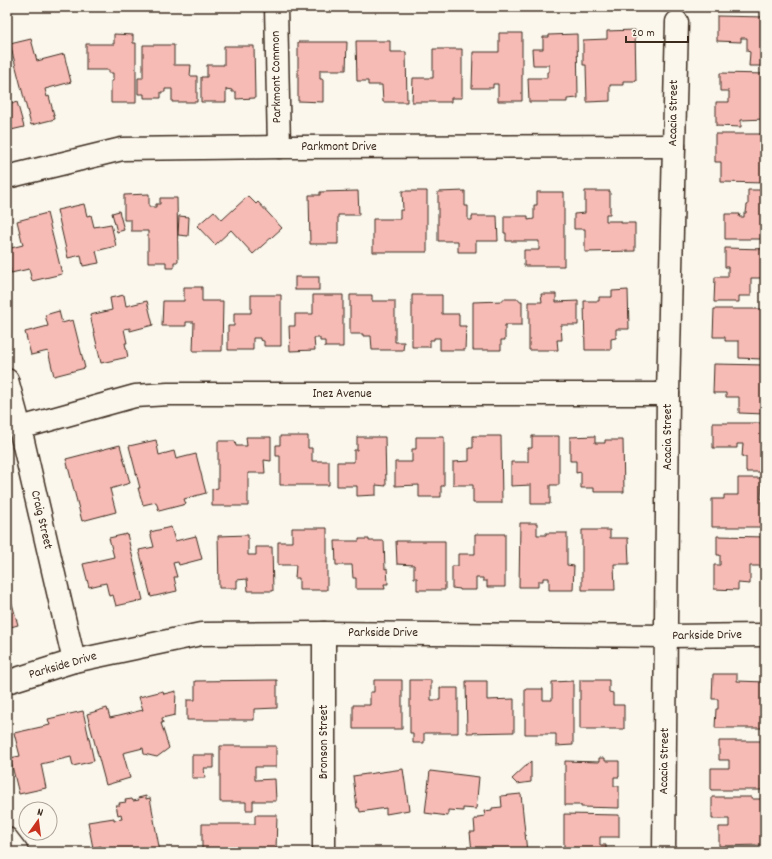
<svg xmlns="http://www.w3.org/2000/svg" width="772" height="859" font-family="Dekko,sans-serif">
<rect width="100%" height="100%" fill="#fbf7ec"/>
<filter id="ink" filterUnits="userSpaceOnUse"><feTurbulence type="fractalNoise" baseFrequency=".025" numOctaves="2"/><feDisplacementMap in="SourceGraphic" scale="8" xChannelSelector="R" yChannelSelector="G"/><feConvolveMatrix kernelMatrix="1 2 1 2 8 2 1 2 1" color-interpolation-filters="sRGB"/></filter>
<g filter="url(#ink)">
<!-- building -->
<g fill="#f7bbb5" stroke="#3b2a1e">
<rect x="96" y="7" width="19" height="2"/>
<polygon points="717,16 765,17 765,66 749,66 750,52 747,51 747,38 741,38 741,42 717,41"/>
<polygon points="635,30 636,81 623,81 623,85 610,85 610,101 587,102 586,65 583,65 583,40 607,39 607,31"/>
<polygon points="499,33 522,33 522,101 498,101 498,84 493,84 493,88 472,88 473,52 499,52"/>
<polygon points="114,34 133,35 133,43 136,43 136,103 111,103 111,81 113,81 113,73 109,73 109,70 86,70 86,44 114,44"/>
<polygon points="577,34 578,98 567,99 567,102 529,102 528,78 547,78 547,72 549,72 549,65 533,65 532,49 543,49 543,37 549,37 549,35"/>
<polygon points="31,39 37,61 64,54 71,82 45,89 47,97 49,96 55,119 31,125 10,44"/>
<polygon points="356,41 390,41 390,52 406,52 407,102 383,102 382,85 368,85 368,81 357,81"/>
<polygon points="298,42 347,42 346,70 320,70 320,79 323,79 323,102 298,101"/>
<polygon points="143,45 174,45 174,65 191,65 190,76 197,76 197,102 172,102 172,89 165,89 165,92 161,92 161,98 144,98 144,94 138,94 138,78 143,78"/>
<polygon points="224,46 254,46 255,98 236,99 236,92 232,92 232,90 226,89 226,102 201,102 201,77 207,77 207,65 224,65"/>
<polygon points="433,49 462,49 462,98 451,98 451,102 412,102 413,78 433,78"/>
<polygon points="720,73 765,74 765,119 741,120 741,127 716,126 716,102 729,102 729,91 720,91"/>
<polygon points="7,92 8,92 11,104 17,102 24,127 7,131"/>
<polygon points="715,134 765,134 765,183 721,182 721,162 715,162"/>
<polygon points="748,190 765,190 765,239 725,239 725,214 740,214 739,217 744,217 744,213 746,213 747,205 748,205"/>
<polygon points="358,191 359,215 338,215 338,244 310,244 309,195 320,195 320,192"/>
<polygon points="402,191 427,191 427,252 373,252 373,219 400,219 400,210 403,210"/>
<polygon points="465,191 465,206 468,206 468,220 472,220 472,216 497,216 498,241 476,241 476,252 458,252 458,241 438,241 438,192"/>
<polygon points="585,191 610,191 610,214 606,214 606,221 621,221 621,223 635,223 635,251 585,252 585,229 574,229 574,214 585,213"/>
<polygon points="537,192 564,192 564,266 524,266 524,250 539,250 539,241 506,241 506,233 504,233 504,216 528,216 528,220 534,219 534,205 537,205"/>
<polygon points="149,194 149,207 156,207 156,204 160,204 160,198 177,198 178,262 174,262 174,268 166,268 166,262 148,262 148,231 131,231 131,220 124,220 124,195"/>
<polygon points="248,196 256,204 258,202 282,228 253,254 231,230 215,245 197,226 214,211 222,220"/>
<polygon points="84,204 87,216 91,215 94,227 111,224 116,246 96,251 99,263 83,266 81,255 68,258 57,210"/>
<polygon points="119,211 124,230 117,232 112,213"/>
<polygon points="47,213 62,274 32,281 29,269 11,273 7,256 7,249 23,245 17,221"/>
<polygon points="179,216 189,217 188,236 178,235"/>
<polygon points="725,248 765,249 765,278 751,278 751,296 739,296 739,302 714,302 715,277 728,277 728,267 725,267"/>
<rect x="295" y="277" width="24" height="13"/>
<polygon points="184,287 202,287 202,301 223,301 222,351 193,351 194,322 186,322 186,326 162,326 163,301 184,301"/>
<polygon points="628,290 629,329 616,329 616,338 611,339 611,350 585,350 584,301 599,301 599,297 612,297 612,291"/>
<polygon points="541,294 556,294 556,302 578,301 578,325 561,325 562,340 557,340 558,350 529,350 529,302 542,302"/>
<polygon points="124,295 126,306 147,301 153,325 130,331 130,328 124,329 127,343 125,343 128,357 101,363 90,315 112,310 110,298"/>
<polygon points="251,295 281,295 281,346 264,346 264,341 260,340 260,338 253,338 253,350 228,350 228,326 234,326 234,313 251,313"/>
<polygon points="313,295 343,295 343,347 325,347 325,341 320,341 320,338 314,338 315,350 290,351 289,326 295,326 295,314 313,314"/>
<polygon points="350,295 372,295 372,301 395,301 395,342 404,342 403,350 372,350 371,336 363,336 363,334 350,334"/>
<polygon points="412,295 442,295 442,314 459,314 459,326 466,326 465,350 440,350 440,338 434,338 434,340 430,340 430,347 412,347"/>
<polygon points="503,299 519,299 519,301 522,301 522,325 505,325 505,340 501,340 501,350 473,350 473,302 503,301"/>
<polygon points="714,309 765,309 765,356 761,356 761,359 739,358 739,341 725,341 725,337 713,337"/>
<polygon points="59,311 62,323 73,320 85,368 54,376 48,351 31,355 25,332 48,326 45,315"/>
<polygon points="714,364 765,365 765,414 739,413 739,397 726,397 726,393 713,393"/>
<polygon points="713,423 765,423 765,472 746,472 746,457 742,457 743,444 737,444 737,448 713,448"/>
<polygon points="280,436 308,436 308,448 312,448 312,461 329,461 329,485 280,485 280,456 276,456 276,445 280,445"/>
<polygon points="473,436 501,436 502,503 473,503 473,485 453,485 453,462 469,461 469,448 473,448"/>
<polygon points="532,436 559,436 559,485 550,485 550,504 531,504 531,485 511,486 511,462 528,462 528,448 532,448"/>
<polygon points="595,436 595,443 605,443 605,440 623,440 624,492 594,492 594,488 581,488 581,472 576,473 576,461 570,461 570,437"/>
<polygon points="246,437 271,437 271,461 264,460 265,473 248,473 248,506 212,506 212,489 218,488 218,441 235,441 236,446 247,446"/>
<polygon points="357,437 385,437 386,486 376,485 376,495 357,496 357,486 337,486 337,462 354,462 354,450 357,450"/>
<polygon points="416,437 444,437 444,486 441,486 441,497 419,497 419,485 395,486 395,462 412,462 412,449 416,449"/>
<polygon points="156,440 159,455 174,451 176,459 196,454 206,493 184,499 186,504 159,511 156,502 143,505 138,488 140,488 129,446"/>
<polygon points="120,445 130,483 110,489 116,512 82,521 66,459"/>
<polygon points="738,478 762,478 761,499 765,499 765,527 712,527 712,499 724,499 724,495 738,495"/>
<polygon points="520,523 537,523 537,535 546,535 546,533 567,533 567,565 574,566 573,590 549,590 549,578 543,578 543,581 538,581 538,587 519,587"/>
<polygon points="171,527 175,541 196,536 202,559 179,565 178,562 173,563 177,577 174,577 177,591 151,597 139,550 154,547 150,532"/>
<polygon points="292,528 327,528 327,590 299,590 299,578 295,578 296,565 278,565 278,542 292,542"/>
<polygon points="582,530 610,530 610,538 628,538 629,564 614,564 615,590 582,590"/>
<polygon points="127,534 143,600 116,606 113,595 109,596 106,583 89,587 83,564 114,557 109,538"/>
<polygon points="475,534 505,534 505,587 487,587 487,581 483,581 483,578 476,578 476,590 460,590 460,589 452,588 452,566 458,566 458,554 475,554"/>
<polygon points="248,535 248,555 256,555 256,547 272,547 273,591 248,591 247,579 237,580 237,588 219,588 218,536"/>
<polygon points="717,536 765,537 765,566 750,566 750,584 738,583 738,590 714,589 714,565 720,565 720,555 717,555"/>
<polygon points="359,539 369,539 369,541 384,541 385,569 387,568 388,584 384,584 385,589 356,589 356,578 353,578 352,565 336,565 335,541 359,541"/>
<polygon points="396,541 445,541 445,590 417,590 417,578 414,578 414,565 397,564"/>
<polygon points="11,600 18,625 7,628 7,601"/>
<polygon points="713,674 737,674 737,681 765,682 765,728 715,728 716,709 718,709 718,699 712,699"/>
<polygon points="277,680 277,708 254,709 254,720 187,720 187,700 195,700 195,681"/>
<polygon points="374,680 402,680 402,729 353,729 353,705 370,705 370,692 374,692"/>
<polygon points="410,680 431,680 431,700 440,700 440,688 458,688 458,733 424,733 424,743 413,743 413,733 410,733"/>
<polygon points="580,680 609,680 609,692 613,693 613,705 624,705 624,729 580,729"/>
<polygon points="466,681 487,681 487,700 514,699 514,732 467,733"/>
<polygon points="573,681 573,745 556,746 556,734 525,734 525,689 543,689 543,700 552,700 552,682"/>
<polygon points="163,691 164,694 176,691 175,715 162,718 163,723 161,723 169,748 157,757 144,754 143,748 123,753 130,778 106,785 87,714 107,708 110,718 143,710 139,697"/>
<polygon points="83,711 94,761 73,766 71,757 41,764 46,788 19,794 10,758 20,756 14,733 50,725 48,719"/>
<polygon points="719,741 765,741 764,790 711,790 711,768 729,768 729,760 719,760"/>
<polygon points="220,746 276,746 276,767 255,767 255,780 275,779 276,801 253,801 253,810 246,810 246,802 220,802"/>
<polygon points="192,755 214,755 214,768 204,768 205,778 192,778"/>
<polygon points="599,758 605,758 605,761 619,761 619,777 614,777 614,786 619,786 619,808 581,807 581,805 565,805 565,761 599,762"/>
<polygon points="531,761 531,782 517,784 512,779"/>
<polygon points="403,769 409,810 386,814 386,808 360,812 359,808 357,808 353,776"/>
<polygon points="430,771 479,777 476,809 463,808 463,811 448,810 448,816 425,813"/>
<polygon points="521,794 527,852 472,852 470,832 475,832 474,819 478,819 478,817 485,816 484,811 492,810 492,808 502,807 501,796"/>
<polygon points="146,796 146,799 150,798 160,852 102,852 101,846 93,848 88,822 114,818 114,820 122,819 121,814 118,815 116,805 120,805 119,803 126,802 125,800 132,799 133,801 139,800 138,798"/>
<polygon points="712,797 752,797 752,799 765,799 764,845 719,846 719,827 729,827 729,819 712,819"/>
<polygon points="564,814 619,815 619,837 600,837 600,845 606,845 606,852 564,852"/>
<polygon points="255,815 277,815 276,851 202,852 202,824 255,824"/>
</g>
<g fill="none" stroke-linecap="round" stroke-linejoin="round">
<defs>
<g id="street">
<polyline points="276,7 279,147"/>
<polyline points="7,177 122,149 279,147 674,146"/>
<polyline points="7,380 20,428 74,661"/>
<polyline points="20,428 135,396 168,394 668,394"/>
<polyline points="324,633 324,852"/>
<polyline points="7,682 74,661 201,634 324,633 667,636 765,635"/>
<polyline points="7,839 17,852"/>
<polyline points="664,852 668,394 677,22"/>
</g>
</defs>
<!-- street casing -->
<use href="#street" stroke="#3b2a1e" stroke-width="25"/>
<!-- street -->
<use href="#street" stroke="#fbf7ec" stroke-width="22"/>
</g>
</g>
<g text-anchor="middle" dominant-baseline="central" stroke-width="3" stroke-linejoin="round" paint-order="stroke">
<!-- street labels -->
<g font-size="13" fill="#3b2a1e" stroke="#fbf7ec">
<text transform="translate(277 77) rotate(-91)">Parkmont Common</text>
<text transform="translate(674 113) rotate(-89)">Acacia Street</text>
<text x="339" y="147">Parkmont Drive</text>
<text x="342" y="394">Inez Avenue</text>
<text transform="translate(668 437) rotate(-90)">Acacia Street</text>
<text transform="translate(41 520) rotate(77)">Craig Street</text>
<text x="383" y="633">Parkside Drive</text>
<text transform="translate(707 636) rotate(-1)">Parkside Drive</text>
<text transform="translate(63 666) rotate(-16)">Parkside Drive</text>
<text transform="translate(324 742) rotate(-90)">Bronson Street</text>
<text transform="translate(665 761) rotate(-89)">Acacia Street</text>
</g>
</g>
<!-- margin -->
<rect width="772" height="859" fill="none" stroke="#fbf7ec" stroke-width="24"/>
<rect x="12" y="12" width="748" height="835" fill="none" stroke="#3b2a1e" stroke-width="1.5" filter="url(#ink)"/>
<!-- north arrow -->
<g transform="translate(38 821) rotate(14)"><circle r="19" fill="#fbf7ec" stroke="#aea59a"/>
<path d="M0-3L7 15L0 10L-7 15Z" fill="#c8321e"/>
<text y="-6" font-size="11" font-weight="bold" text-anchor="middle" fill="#3b2a1e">N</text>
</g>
<!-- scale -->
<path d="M626 36v6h62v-6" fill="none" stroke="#3b2a1e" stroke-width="2"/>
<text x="632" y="36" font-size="12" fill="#3b2a1e" stroke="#fbf7ec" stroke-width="3" paint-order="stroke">20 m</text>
</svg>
